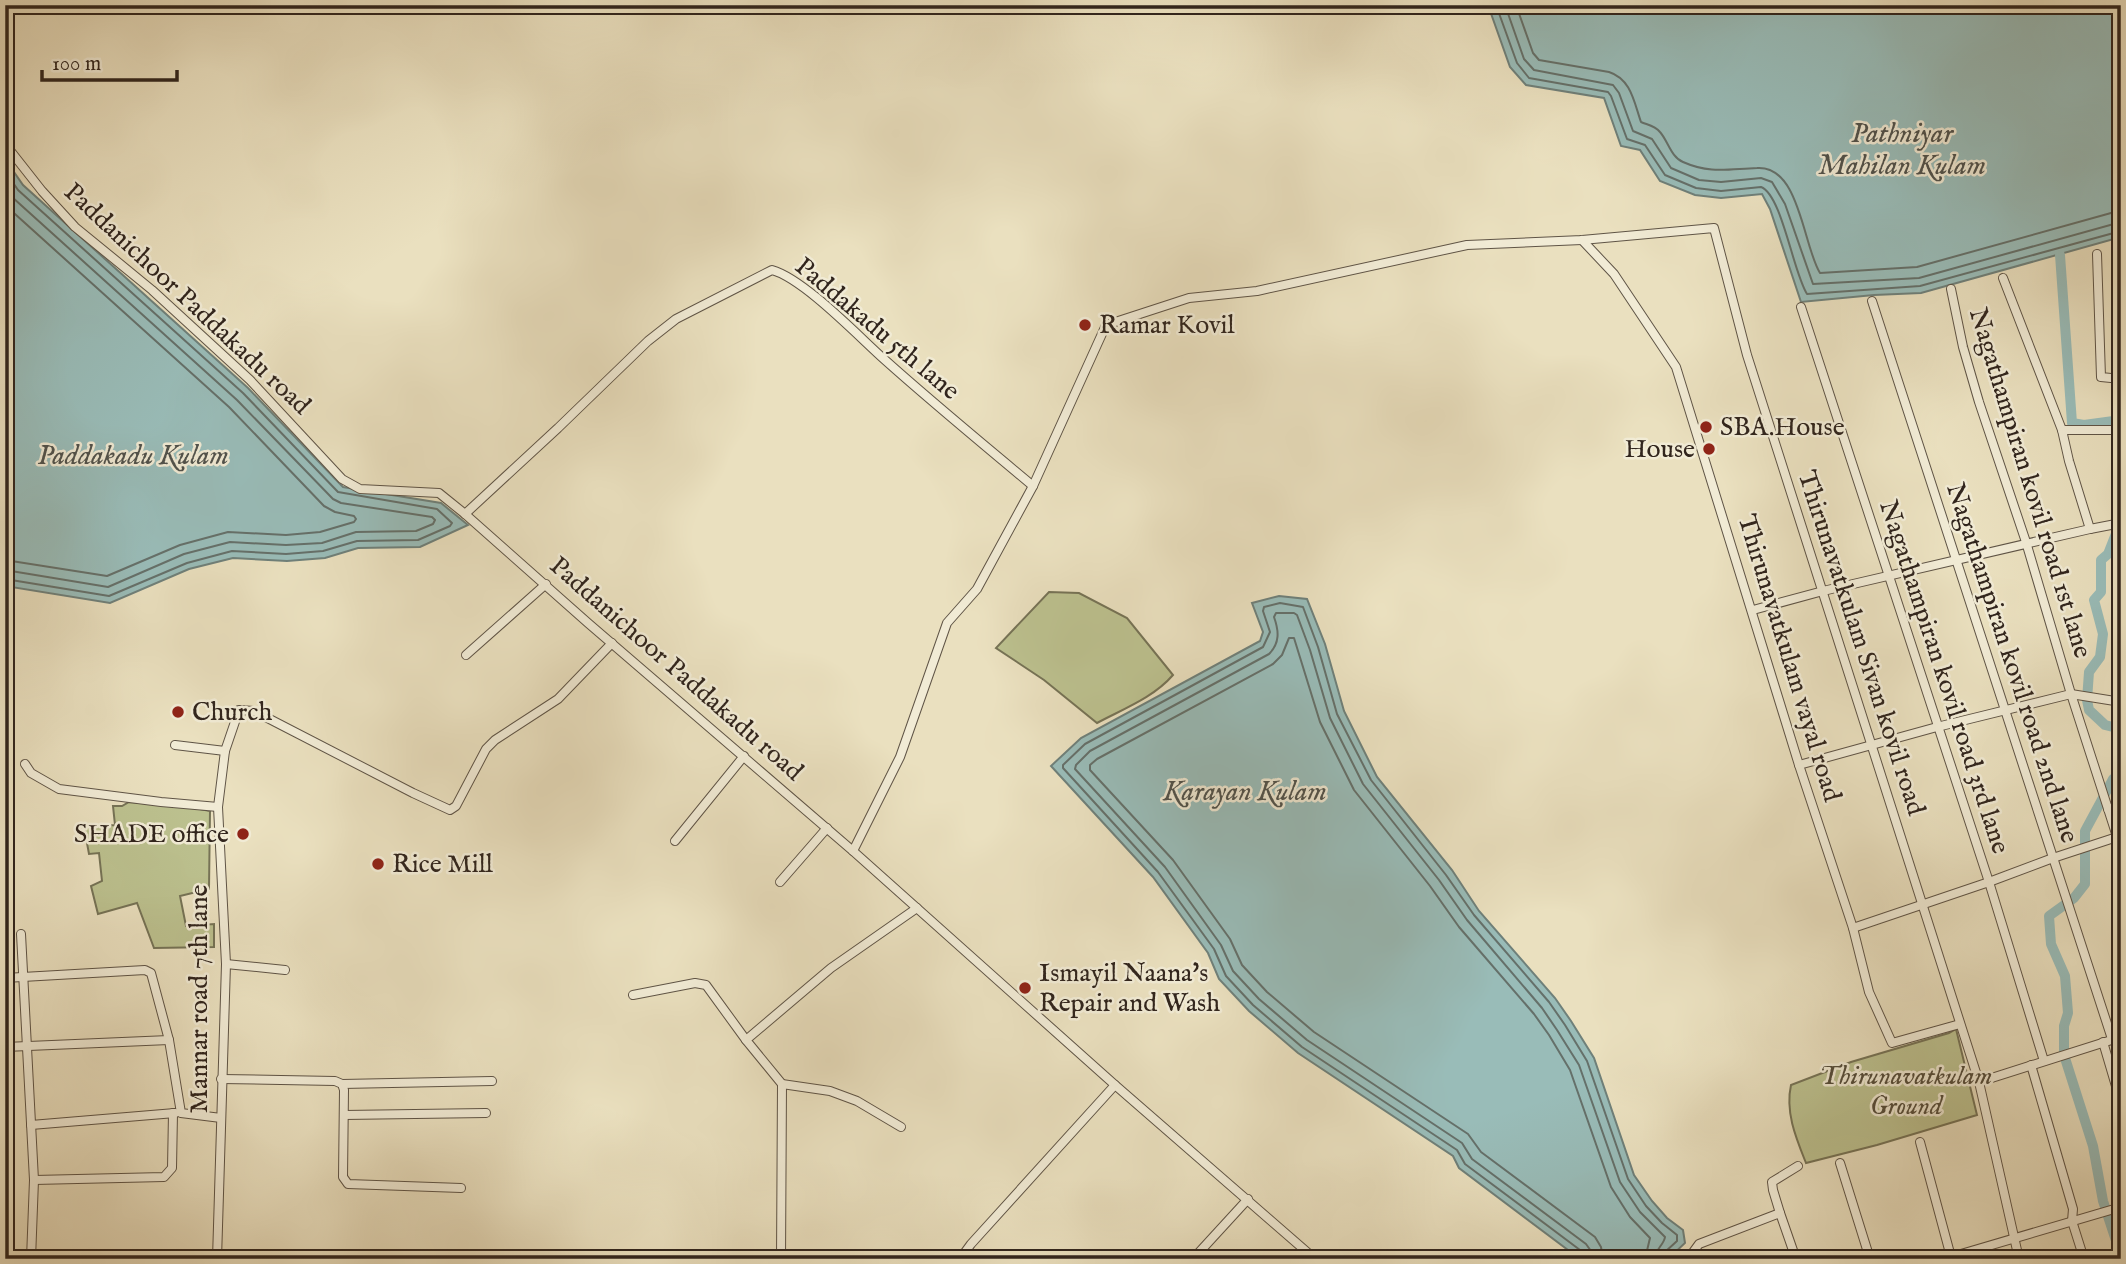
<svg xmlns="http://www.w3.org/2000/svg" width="2126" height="1264" font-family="'IM FELL English',serif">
<rect width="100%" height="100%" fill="#eae0bf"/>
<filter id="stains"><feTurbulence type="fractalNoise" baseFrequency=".00286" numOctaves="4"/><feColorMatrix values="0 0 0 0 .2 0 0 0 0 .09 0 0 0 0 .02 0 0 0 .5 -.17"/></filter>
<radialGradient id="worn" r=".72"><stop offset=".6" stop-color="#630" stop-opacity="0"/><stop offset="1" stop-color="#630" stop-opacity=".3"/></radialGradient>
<!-- green -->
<g fill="#bcc18f" stroke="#767356" stroke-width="2">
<path d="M 1049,592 L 1079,593 L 1127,618 L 1173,675 C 1153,698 1123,709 1097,723 L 1044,680 L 996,648 Z"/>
<polygon points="129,802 185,806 210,811 209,889 180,896 186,926 214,924 214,947 154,948 137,903 98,914 91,886 102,881 99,853 89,854 84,827 115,825 113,806 122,806"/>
<path d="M 1956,1029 L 1977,1115 L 1877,1145 L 1806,1163 C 1796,1138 1785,1112 1791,1085 L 1851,1062 L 1949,1033 Z"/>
</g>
<!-- water -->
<g fill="#99bcb8" stroke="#6f807a" stroke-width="2">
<polygon points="1488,5 2121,5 2121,237 1921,293 1874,295 1801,302 1770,209 1762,194 1721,198 1695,195 1660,181 1640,150 1621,146 1604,98 1526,85 1510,67"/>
<polygon points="5,159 23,185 248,388 343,487 441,503 468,525 420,547 358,548 325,558 287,561 233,558 189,569 110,603 5,586"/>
<polygon points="1279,596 1307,599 1325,644 1344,711 1377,777 1452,870 1479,911 1555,998 1571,1021 1594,1058 1634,1175 1652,1201 1667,1218 1683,1230 1685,1243 1668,1259 1580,1259 1459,1168 1453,1156 1298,1053 1249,1011 1219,979 1208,953 1153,877 1051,766 1081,738 1260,641 1263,632 1252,603"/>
</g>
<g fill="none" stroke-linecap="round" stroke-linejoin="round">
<!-- shore -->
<g stroke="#65706a" stroke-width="2">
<path d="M 1496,5 L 1517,63 L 1529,78 L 1608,92 L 1611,96 L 1627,139 L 1645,145 L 1665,175 L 1696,188 L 1721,191 L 1761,187 C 1782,195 1793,272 1807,294 L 1920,286 L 2121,231"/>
<polyline points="1505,5 1524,59 1534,70 1613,85 1619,93 1633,131 1652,139 1671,168 1699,180 1721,182 1761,178 1772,182 1785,204 1813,284 1919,278 2121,222"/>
<path d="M 1516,5 L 1533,53 L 1539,60 L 1609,72 C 1631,79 1634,102 1641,122 C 1648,125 1655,126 1660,132 C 1668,141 1671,157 1683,162 C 1710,174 1728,169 1757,168 C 1800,165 1803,246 1820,273 L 1917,267 L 2111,213 L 2121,212"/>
<polyline points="5,171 18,190 243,393 338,492 437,509 452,523 450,526 418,540 357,541 323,551 286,554 232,551 187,563 109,596 5,579"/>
<polyline points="5,187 12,197 237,400 333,499 341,503 432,517 435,520 433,524 416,531 356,532 322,543 286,545 230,542 184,554 108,587 5,570"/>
<polyline points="5,205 229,407 324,506 335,512 354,516 356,519 354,522 320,532 286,535 228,532 180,545 107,576 5,560"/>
<polyline points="1583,1259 1580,1250 1465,1164 1457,1150 1302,1047 1253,1005 1226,976 1214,949 1158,872 1063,768 1063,765 1085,744 1263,647 1270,632 1263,611 1264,607 1280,603 1303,607 1318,647 1337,714 1371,780 1446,875 1474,915 1549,1002 1565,1025 1587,1061 1628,1179 1646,1206 1662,1223 1677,1235 1677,1241 1665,1252 1664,1259"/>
<path d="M 1592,1259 L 1591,1251 L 1586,1244 L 1472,1159 L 1462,1143 L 1307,1040 L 1259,999 L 1233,971 L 1221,945 L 1165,867 L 1075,769 L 1076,765 L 1090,751 L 1269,654 C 1280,643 1279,631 1274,617 L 1276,613 L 1294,613 L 1297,615 L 1310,650 L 1330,718 L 1363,784 L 1439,880 L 1467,920 L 1542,1008 L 1557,1030 L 1579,1065 L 1620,1182 L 1640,1212 L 1665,1237 C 1664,1245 1655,1249 1655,1259"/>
<polyline points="1603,1259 1601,1247 1595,1237 1481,1152 1468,1134 1314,1032 1267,992 1242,965 1230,939 1173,860 1090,770 1090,765 1097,759 1273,664 1282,655 1289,638 1294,638 1320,722 1354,790 1430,886 1459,927 1534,1014 1549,1035 1570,1070 1611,1187 1630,1217 1650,1238 1645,1259"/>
</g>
<!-- canal -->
<g stroke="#99bcb8" stroke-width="10">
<polyline points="2060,255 2072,423 2084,425 2121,420"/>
<polyline points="2121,521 2108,554 2101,560 2101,592 2094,600 2103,634 2100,657 2089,672 2087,700 2089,710 2105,725 2121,729"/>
<polyline points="2121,775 2113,779 2085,831 2085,884 2074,898 2049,916 2051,944 2065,976 2068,1013 2064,1026 2064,1055 2093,1146 2103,1201 2121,1256"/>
</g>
<defs>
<g id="minor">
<polyline points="5,66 5,74"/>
<polyline points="5,144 42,191 75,227 152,290 250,380 342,479 360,489 439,493 465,514 588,623 853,851 1115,1085 1315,1259"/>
<polyline points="1582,240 1614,274 1676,367 1799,765 1853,928 1869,992 1892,1043 1960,1024"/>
<polyline points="2097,254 2101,377 2121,379"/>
<polyline points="1951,289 1963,347 1979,402 2026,542 2071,694 2121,849"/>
<polyline points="1872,301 2112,1039"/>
<polyline points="1801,307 1989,882 2044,1061"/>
<polyline points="2062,430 2121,430"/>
<path d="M 465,514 L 558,428 L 648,341 L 676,319 L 772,270 C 804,279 858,336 885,360 C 933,403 983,444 1033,486"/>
<polyline points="2090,529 2121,523"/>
<polyline points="1753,610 1823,591 2090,529 2069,461 2062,430 2003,278"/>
<polyline points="2119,616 2121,616"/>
<polyline points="466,655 546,584"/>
<polyline points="2118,658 2121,658"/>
<polyline points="175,745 225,751"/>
<polyline points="25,764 31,773 59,789 161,802 218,807"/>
<polyline points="1799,765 1937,727 2071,694 2121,702"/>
<polyline points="2108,809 2121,806"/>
<polyline points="675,841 744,756"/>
<polyline points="853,851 900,757 947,623 977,589 1033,486 1106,325 1189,298 1257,291 1467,245 1582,240 1714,228 1747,355 1979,1082 2019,1259"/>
<polyline points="780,882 827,828"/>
<polyline points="1853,928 1989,882 2053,858 2117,837"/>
<polyline points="21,934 34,1180 31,1259"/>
<polyline points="226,964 285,970"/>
<polyline points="5,978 145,970 151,973 169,1040 181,1113 221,1118"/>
<polyline points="633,995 695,983 706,985 746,1040"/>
<polyline points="2103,1042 2121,1103"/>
<polyline points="5,1047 169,1040"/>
<polyline points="2031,1065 2073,1209 2072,1221 2084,1259"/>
<polyline points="221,1079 335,1081 342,1084 344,1090 343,1177 348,1184 461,1188"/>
<polyline points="1979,1082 2121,1037"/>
<polyline points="342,1084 492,1081"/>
<polyline points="782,1084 830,1091 857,1101 901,1127"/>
<polyline points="344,1115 486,1113"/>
<polyline points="31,1125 175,1113"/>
<polyline points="1920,1142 1951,1257"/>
<polyline points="1840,1163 1870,1259"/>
<polyline points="34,1180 164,1177 172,1168 173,1113"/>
<polyline points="1780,1213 1773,1190 1772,1182 1798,1166"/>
<polyline points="217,1259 226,964 218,807 225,751 239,710 254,711 413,793 450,810 456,806 486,749 495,740 558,699 612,643"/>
<polyline points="781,1259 782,1084 746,1040 831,968 917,908"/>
<polyline points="960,1259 971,1244 1115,1085"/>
<polyline points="1193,1259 1248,1199"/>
<polyline points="1688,1259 1699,1244 1780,1213 1796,1259"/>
<polyline points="1944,1259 2121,1207"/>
</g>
</defs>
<!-- minor casing -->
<use href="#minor" stroke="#5f5446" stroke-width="10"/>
<!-- minor -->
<use href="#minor" stroke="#f1ebd5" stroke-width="8"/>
</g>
<!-- markers -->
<g fill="#8f2418" stroke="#f1ebd5" stroke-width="2.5">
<circle cx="1085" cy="325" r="7"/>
<circle cx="1706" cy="427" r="7"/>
<circle cx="1709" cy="449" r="7"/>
<circle cx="178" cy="712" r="7"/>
<circle cx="243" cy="834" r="7"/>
<circle cx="378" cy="864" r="7"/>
<circle cx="1025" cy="988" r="7"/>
</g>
<g text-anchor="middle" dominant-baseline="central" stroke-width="5" stroke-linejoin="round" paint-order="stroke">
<!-- street labels -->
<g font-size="26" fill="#31251d" stroke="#f1ebd5">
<text transform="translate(187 299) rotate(43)">Paddanichoor Paddakadu road</text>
<text transform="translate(877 329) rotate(40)">Paddakadu 5th lane</text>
<text transform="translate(2030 483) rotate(73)">Nagathampiran kovil road 1st lane</text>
<text transform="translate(1861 643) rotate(72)">Thirunavatkulam Sivan kovil road</text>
<text transform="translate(1789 658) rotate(73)">Thirunavatkulam vayal road</text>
<text transform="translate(2012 663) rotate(72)">Nagathampiran kovil road 2nd lane</text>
<text transform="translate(676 669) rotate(41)">Paddanichoor Paddakadu road</text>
<text transform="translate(1944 677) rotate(72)">Nagathampiran kovil road 3rd lane</text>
<text transform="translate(199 999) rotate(-90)">Mannar road 7th lane</text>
</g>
<!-- poi labels -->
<g font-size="26" fill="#31251d" stroke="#f1ebd5" text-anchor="start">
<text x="1099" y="325">Ramar Kovil</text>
<text x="1720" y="427">SBA.House</text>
<text x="1695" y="449" text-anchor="end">House</text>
<text x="192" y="712">Church</text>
<text x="229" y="834" text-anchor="end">SHADE office</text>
<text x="392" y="864">Rice Mill</text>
<text x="1039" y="973">Ismayil Naana's<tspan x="1039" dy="30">Repair and Wash</tspan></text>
</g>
<!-- park labels -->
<g font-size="26" font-style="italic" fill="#544c3a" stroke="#f1ebd5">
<text x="1906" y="1076">Thirunavatkulam<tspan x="1906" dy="30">Ground</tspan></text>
</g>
<!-- water labels -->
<g font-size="28" font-style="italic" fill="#50524c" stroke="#f1ebd5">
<text x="1902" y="134">Pathniyar<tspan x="1902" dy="32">Mahilan Kulam</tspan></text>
<text x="133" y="456">Paddakadu Kulam</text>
<text x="1245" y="792">Karayan Kulam</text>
</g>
</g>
<!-- margin -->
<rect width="2126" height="1264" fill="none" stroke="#eae0bf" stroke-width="28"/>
<rect x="7" y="7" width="2112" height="1250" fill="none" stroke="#31251d" stroke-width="3.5"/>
<rect x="14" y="14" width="2098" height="1236" fill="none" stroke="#31251d" stroke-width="2"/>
<!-- scale -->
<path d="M42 70v10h135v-10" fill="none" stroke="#31251d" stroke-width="3.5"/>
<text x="52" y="70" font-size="21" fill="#31251d" stroke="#f1ebd5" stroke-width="5" paint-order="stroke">100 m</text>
<rect width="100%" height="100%" filter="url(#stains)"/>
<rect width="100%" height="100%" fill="url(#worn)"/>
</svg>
